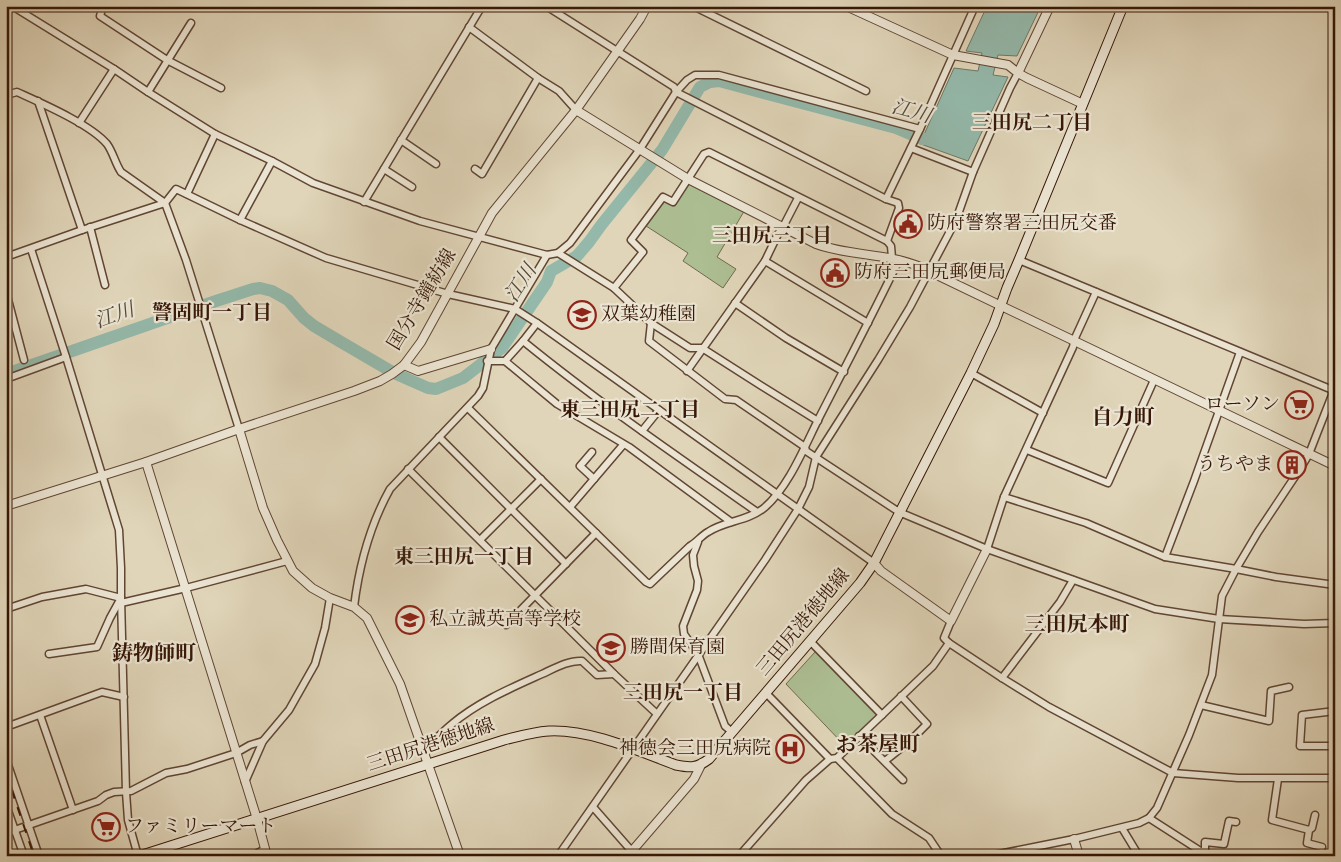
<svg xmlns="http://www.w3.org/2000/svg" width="1341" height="862" font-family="'Sorts Mill Goudy','Noto Serif JP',serif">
<rect width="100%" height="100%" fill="#e0d5b9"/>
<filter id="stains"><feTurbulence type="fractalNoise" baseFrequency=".004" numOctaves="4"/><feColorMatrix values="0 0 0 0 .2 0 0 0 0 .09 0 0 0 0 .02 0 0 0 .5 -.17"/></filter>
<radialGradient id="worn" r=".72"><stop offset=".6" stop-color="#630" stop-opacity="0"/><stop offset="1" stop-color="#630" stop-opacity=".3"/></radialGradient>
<!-- green -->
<g fill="#adbe93" stroke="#726a4c">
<polygon points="688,179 746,208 717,257 736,269 723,288 683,261 688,253 643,224 663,197 672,202"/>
<polygon points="815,652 879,714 845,746 786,684"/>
</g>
<!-- water -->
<polygon fill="#94b9ab" stroke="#6e7869" points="987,6 1041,6 1017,56 998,55 993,75 1008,77 968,161 918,143 922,139 954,68 978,71 982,53 966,51"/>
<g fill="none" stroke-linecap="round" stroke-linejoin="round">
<!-- river -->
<polyline stroke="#94b9ab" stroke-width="12" points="6,374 216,301 253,289 260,288 272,291 288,300 304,318 314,326 341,342 394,373 428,388 436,389 463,378 502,348 547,282 551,271 577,256 589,242 602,224 662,150 700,87 710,82 719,81 896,128 922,139 940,139"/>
<defs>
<g id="minor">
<polyline points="12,6 114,69 148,92 215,134 272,161 313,183 420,221 547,255 558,253 570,243 640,149 676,92 687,80 695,75 719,75 920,129"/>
<polyline points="99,6 102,9 100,16 167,60 221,88"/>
<polyline points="546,6 674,87 676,92 886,199 898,203 899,208 887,241"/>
<polyline points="693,6 866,91"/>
<polyline points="469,27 538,78 559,91 576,110"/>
<polyline points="148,92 191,23"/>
<path d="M 6,95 L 17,92 C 41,103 90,124 107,144 C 113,152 115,163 121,172 L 165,203 L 186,260 L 239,429"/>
<polyline points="38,101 82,230"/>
<polyline points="79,123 114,69"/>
<polyline points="401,140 436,164"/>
<polyline points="911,148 973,172"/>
<polyline points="384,169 412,187"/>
<polyline points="475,169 482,174 538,78"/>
<polyline points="187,194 215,134"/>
<polyline points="886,199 920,129 975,6"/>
<polyline points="364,202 482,6"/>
<polyline points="240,220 272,161"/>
<polyline points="90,227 105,285"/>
<polyline points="31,249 66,357 119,530 121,568 121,598 126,792 128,820 138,856"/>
<polyline points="558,253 614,288 651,323 690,348 702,348 760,385 818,421"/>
<polyline points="6,257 82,230 165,203 176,189 240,220 326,258 448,294 515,309 537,323 874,563"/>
<polyline points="1019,260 1335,391"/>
<polyline points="765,261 868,323"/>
<polyline points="614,288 643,252 631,240 663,197 673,202 704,154 709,152 887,241 891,246 892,258"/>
<polyline points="6,292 24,360"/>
<polyline points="735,303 786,338 844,372"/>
<polyline points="651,323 649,341 725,399 736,400 805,447 806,451 899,512 987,549 1155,609 1219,619 1304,624 1335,623"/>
<path d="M 523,341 C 598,402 678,457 757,512"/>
<polyline points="487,361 505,361 557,404 629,447 731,522"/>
<polyline points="505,361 523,341 537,323"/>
<polyline points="687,371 765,261 778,234 783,227 798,198"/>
<polyline points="971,373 1043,413"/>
<polyline points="6,379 66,357"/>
<path d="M 468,408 L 646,582 L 650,584 L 690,546 C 697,542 701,536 708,532 C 724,521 748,521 764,508 C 788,488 804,448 818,420 C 845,367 873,314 899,260"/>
<polyline points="642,431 659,410"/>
<polyline points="439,437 566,564"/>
<polyline points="1027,450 1108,483 1154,380"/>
<polyline points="592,452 580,466 594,479"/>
<polyline points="408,469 614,674 657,714"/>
<polyline points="1004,497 1086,523 1165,557 1236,569 1276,577 1335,585"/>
<polyline points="570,507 623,445"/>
<polyline points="480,540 541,479"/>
<polyline points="698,542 693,555 694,566 698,581 697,590 683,626 684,634 698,654 725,726 732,732"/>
<polyline points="987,549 1004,497 1073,347 1075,338 1096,292"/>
<polyline points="1165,557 1194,481 1240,352"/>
<polyline points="121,603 186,588 287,561"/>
<path d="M 354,607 C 359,566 370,525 390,489 L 478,396 L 483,388 L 491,349 L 547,255"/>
<polyline points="6,609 42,597 86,589 121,598"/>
<polyline points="951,621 944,638 949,643 1002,678 1049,707 1173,773 1238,778 1335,778"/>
<polyline points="506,625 596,533"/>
<polyline points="810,641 882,715"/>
<polyline points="49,654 97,647 110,618 121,598"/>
<polyline points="1002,678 1060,602 1073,580"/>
<polyline points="766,693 830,759"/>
<polyline points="1201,705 1269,721 1271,691 1289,687"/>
<polyline points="1335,711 1302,715 1300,746 1335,746"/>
<polyline points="40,715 73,810"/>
<polyline points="6,727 102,692 124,697"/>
<polyline points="859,736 903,780"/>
<path d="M 423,751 C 433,742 442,732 452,724 C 478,702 511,688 542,674 C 555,668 569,660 582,661 L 597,675 L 614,674"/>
<polyline points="837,758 892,814 929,838 941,856"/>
<polyline points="6,759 39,856"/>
<polyline points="885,761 910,741 927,724 901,696"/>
<polyline points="1278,779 1272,820 1309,830"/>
<polyline points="245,782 263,741 289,710 315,664 325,628 330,598"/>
<polyline points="6,805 24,856"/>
<polyline points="593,807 636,856"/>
<polyline points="1315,815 1312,828 1309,830 1307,843 1322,847"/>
<polyline points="1149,818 1205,854 1204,856"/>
<polyline points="1122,828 1139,856"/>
<polyline points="6,833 98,801 106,795 114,792 131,791 166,773 187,769 236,753 250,745 263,741"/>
<polyline points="1205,854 1205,842 1224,844 1229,821 1236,822"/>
<polyline points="252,856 265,849"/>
<polyline points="558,856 765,560 798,509 809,487 816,457 878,360 910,307 956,220 973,172 1010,88 1018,73"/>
<polyline points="739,856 806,780 830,759 837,758 933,666 949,643"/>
<polyline points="989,856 1074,839 1139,823 1149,818 1157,808 1189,735 1212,675 1222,596 1236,569 1258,532 1302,466 1309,454 1334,390"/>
</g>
<g id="tertiary">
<polyline points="846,6 953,55 1008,65 1018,73 1027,78 1083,104"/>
<polyline points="1018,73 1050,6"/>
<path d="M 576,110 L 688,179 L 816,244 C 849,256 885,253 918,266 L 1335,466"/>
<polyline points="404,365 418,371 491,349"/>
<polyline points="239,429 263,508 277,540 293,571 312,588 330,598 354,607 367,618 400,684 460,856"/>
<polyline points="146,462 257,819 267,856"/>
<polyline points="6,506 146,462 239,429 354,391 380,381 392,374 404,365 421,342 492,213 576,110 640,19 647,6"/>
<polyline points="874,563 881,571 951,621 987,549"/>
<polyline points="1074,839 1079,856"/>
<polyline points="632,851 694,779 702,763"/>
</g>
<path id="secondary" d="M 139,856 L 504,740 C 519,736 534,732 549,731 C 590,729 638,751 676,765 C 691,768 697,768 709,759 L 860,583 L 874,563 L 971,373 L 994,324 L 1007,288 L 1019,260 L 1123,6"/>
</defs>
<!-- minor casing -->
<use href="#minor" stroke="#604633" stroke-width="9"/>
<!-- tertiary casing -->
<use href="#tertiary" stroke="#604633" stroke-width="10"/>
<!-- secondary casing -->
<use href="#secondary" stroke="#361706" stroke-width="11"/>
<!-- minor -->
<use href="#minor" stroke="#ebe4d2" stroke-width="6"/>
<!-- tertiary -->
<use href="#tertiary" stroke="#ebe4d2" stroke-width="8"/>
<!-- secondary -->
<use href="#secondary" stroke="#ebe4d2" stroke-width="9"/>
<!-- rail -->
<polyline stroke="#361706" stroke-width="2" stroke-dasharray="9 9" stroke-linecap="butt" points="6,773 34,856"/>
</g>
<!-- icons -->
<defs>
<symbol id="civic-ring" viewBox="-11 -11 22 22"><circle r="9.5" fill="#ebe4d2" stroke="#8f2418" stroke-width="1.5"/><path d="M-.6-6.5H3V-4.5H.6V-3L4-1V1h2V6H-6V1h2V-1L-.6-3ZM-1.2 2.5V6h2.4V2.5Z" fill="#8f2418"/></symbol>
<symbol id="school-ring" viewBox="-11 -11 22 22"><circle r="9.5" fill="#ebe4d2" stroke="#8f2418" stroke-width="1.5"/><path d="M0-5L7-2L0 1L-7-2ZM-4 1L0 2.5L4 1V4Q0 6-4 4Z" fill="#8f2418"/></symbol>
<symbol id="supermarket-ring" viewBox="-11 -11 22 22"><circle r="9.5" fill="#ebe4d2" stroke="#8f2418" stroke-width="1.5"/><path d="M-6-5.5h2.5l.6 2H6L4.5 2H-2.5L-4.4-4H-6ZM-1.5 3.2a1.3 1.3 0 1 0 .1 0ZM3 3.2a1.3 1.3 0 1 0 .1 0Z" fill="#8f2418"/></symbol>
<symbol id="building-ring" viewBox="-11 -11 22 22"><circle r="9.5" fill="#ebe4d2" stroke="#8f2418" stroke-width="1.5"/><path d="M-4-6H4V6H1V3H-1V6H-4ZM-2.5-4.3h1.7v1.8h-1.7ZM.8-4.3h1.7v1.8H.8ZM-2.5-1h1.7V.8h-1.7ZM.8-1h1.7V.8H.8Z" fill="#8f2418"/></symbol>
<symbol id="hospital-ring" viewBox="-11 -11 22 22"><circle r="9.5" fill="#ebe4d2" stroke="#8f2418" stroke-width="1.5"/><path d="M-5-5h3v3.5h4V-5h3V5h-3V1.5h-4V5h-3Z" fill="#8f2418"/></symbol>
</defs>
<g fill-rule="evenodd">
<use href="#civic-ring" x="892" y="208" width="32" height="32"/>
<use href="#civic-ring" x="819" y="257" width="32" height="32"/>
<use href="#school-ring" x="566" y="299" width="32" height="32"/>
<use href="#supermarket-ring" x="1283" y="389" width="32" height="32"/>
<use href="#building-ring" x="1276" y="449" width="32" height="32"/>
<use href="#school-ring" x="394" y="604" width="32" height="32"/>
<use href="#school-ring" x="595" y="632" width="32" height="32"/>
<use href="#hospital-ring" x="774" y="733" width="32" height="32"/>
<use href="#supermarket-ring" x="90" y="811" width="32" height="32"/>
</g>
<g text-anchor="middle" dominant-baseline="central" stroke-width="4.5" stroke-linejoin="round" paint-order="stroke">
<!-- poi labels -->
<g font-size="19" fill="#361706" stroke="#ebe4d2" text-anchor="start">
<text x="927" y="224">防府警察署三田尻交番</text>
<text x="854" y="273">防府三田尻郵便局</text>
<text x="601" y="315">双葉幼稚園</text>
<text x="1280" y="405" text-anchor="end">ローソン</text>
<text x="1273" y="465" text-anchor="end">うちやま</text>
<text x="429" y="620">私立誠英高等学校</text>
<text x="630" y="648">勝間保育園</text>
<text x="771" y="749" text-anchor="end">神徳会三田尻病院</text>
<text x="125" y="827">ファミリーマート</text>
</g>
<!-- street labels -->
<g font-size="19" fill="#361706" stroke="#ebe4d2">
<text transform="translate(423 300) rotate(-59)">国分寺鐘紡線</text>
<text transform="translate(804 623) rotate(-50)">三田尻港徳地線</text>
<text transform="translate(431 746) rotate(-18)">三田尻港徳地線</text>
</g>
<!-- water labels -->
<g font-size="20" font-style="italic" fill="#524838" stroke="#ebe4d2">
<text transform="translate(911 113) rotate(16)">江川</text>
<text transform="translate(522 284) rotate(-57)">江川</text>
<text transform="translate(115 317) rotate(-19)">江川</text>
</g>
<!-- neighbourhood labels -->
<g font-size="20" font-weight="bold" fill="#361706" stroke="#ebe4d2">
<text x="1032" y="124">三田尻二丁目</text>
<text x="772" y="237">三田尻三丁目</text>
<text x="212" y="314">警固町一丁目</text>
<text x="630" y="411">東三田尻二丁目</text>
<text x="464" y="558">東三田尻一丁目</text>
<text x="683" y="694">三田尻一丁目</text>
</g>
<!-- quarter labels -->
<g font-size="21" font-weight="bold" fill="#361706" stroke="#ebe4d2">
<text x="1123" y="419">自力町</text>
<text x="1077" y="626">三田尻本町</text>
<text x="154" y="655">鋳物師町</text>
<text x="878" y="746">お茶屋町</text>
</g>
</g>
<!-- margin -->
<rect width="1341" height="862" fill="none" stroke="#e0d5b9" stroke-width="25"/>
<rect x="8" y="8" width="1326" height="847" fill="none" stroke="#361706" stroke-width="2.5"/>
<rect x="12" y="12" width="1316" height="837" fill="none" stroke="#361706"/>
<rect width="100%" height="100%" filter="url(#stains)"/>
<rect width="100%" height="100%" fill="url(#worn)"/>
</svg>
